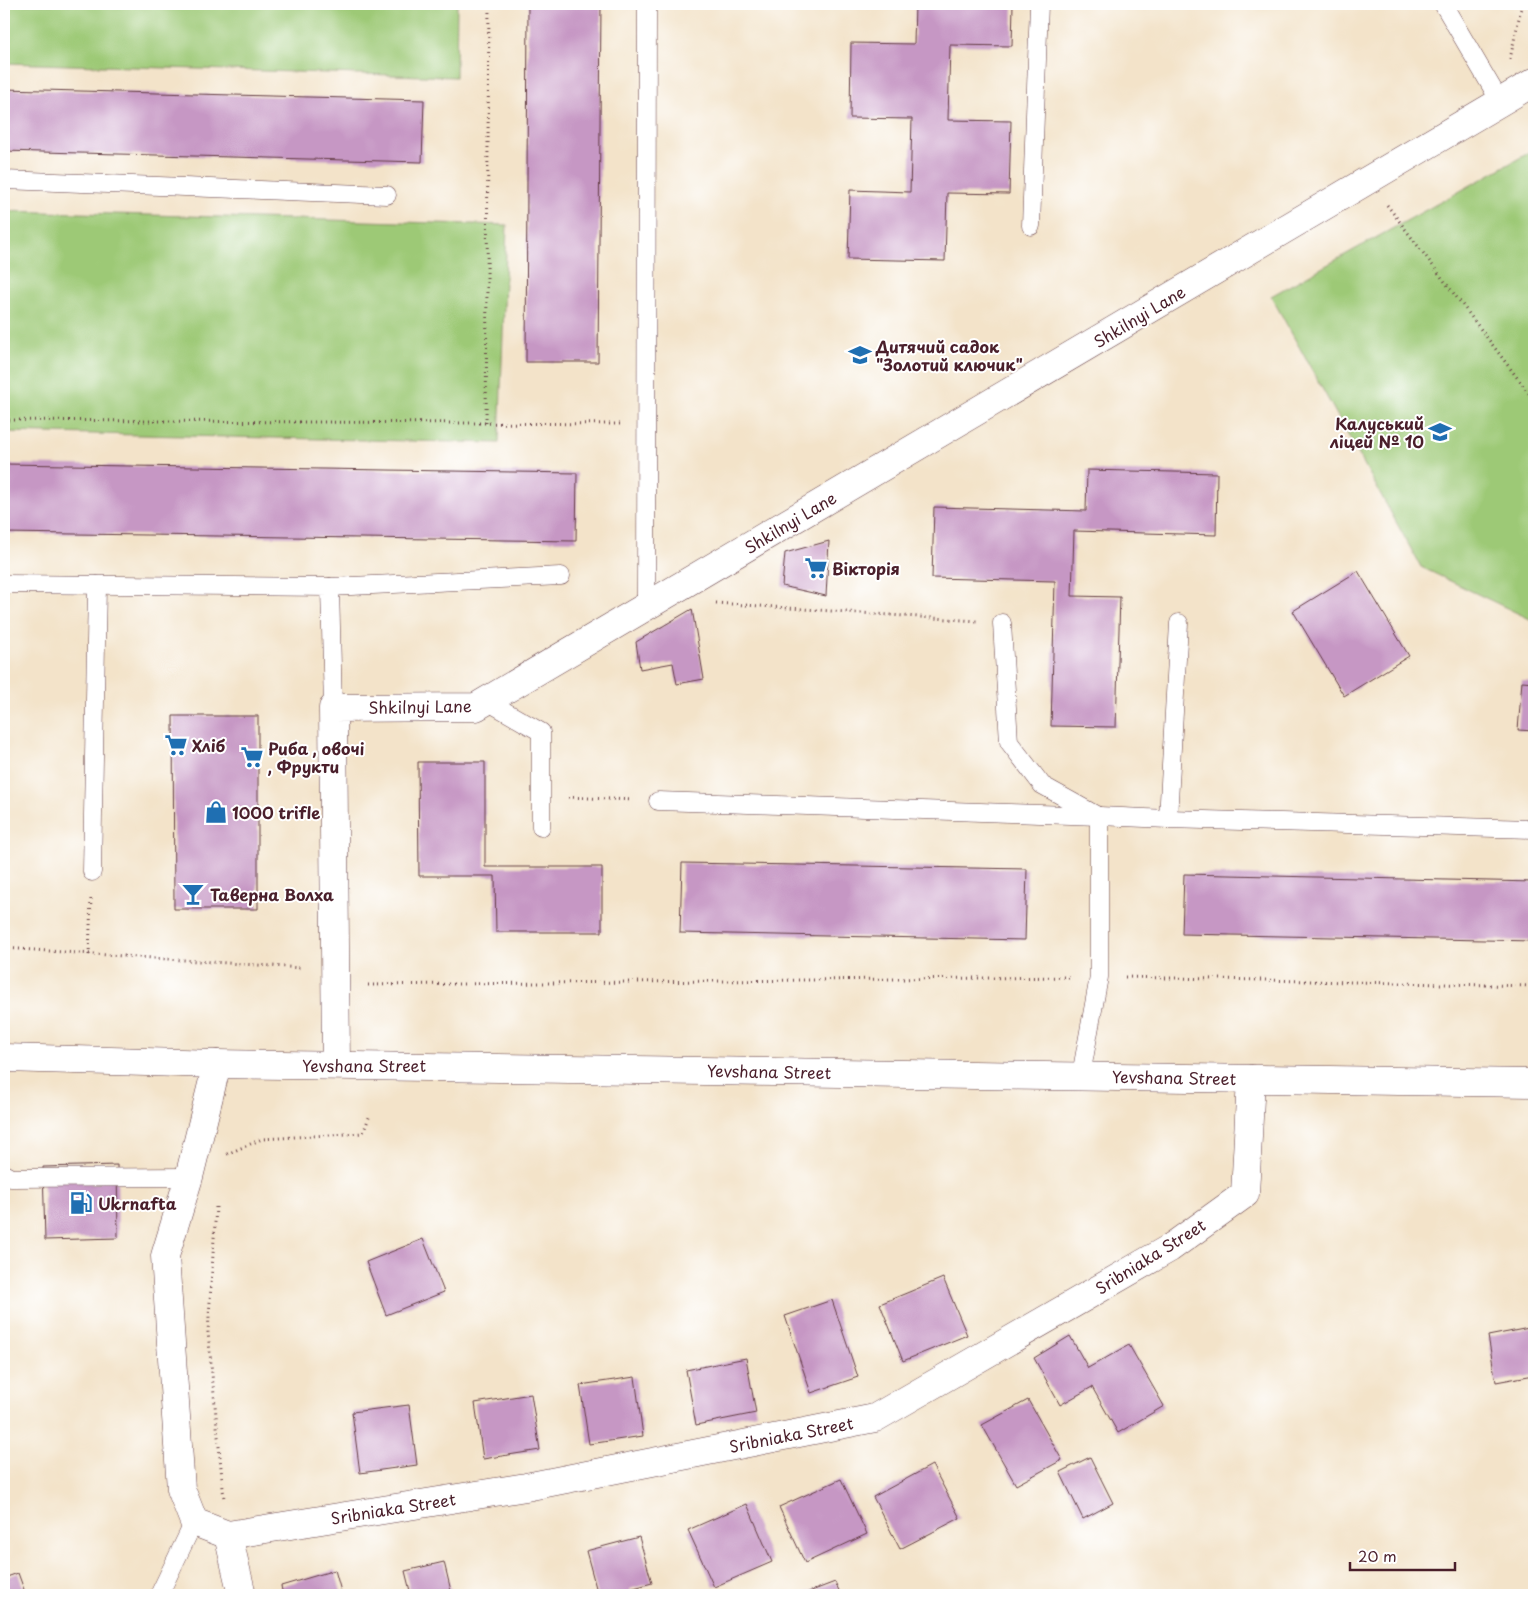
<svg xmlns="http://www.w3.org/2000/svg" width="1538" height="1599" font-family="'Playpen Sans',sans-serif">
<rect width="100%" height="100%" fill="#fff"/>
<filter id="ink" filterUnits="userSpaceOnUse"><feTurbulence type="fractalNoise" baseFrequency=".02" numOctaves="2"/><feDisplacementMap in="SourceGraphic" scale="10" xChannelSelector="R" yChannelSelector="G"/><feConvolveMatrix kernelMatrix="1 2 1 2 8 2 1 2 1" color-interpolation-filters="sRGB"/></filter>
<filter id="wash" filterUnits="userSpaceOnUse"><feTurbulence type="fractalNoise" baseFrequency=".0096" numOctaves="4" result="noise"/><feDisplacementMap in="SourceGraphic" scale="20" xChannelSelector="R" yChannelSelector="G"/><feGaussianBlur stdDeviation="1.12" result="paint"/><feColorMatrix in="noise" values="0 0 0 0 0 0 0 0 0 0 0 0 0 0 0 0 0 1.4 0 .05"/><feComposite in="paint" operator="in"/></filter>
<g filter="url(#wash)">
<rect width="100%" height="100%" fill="#f3e3c9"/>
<!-- green -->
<g fill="#9dc976" stroke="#747450">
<polygon points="4,4 457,4 456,77 4,63"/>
<polygon points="1534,150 1534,621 1421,567 1271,296"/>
<polygon points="7,211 507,225 499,443 4,432 4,347"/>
</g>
<g id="blocks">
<!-- building -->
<g fill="#c697c4">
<polygon points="528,4 601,4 598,362 526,362"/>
<polygon points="915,4 1013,4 1012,46 950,45 948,120 1011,121 1009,194 947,193 945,261 848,259 850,190 910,192 912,119 850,118 851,43 914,44"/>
<polygon points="4,89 424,100 422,162 4,151"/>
<polygon points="4,464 577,473 576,541 4,533"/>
<polygon points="1087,470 1217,473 1216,535 1074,531 1072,596 1120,597 1116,727 1051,726 1055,581 932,578 934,507 1086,511"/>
<polygon points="829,541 826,596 782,586 785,553"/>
<polygon points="1358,571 1409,656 1344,696 1293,611"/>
<polygon points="692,609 704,679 677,684 673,663 640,669 636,642"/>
<polygon points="1522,681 1534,682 1534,731 1518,730"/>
<polygon points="173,716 258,716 258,909 174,909"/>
<polygon points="418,762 485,762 485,867 602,867 602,932 496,932 495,876 419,876"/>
<polygon points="682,863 1027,869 1025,940 680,933"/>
<polygon points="1184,874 1534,882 1534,941 1182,934"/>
<polygon points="117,1165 118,1238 45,1240 43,1167"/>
<polygon points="423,1239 444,1292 386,1315 366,1262"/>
<polygon points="943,1278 967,1335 903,1361 880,1304"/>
<polygon points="832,1300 858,1377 811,1393 785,1316"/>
<polygon points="1534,1327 1534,1375 1496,1382 1488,1336"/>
<polygon points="1070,1336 1088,1368 1129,1345 1164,1406 1118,1433 1092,1387 1060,1405 1034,1358"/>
<polygon points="746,1358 756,1413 696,1425 686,1370"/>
<polygon points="635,1377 643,1436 589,1444 580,1385"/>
<polygon points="531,1394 540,1450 483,1459 475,1403"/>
<polygon points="1028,1400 1062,1460 1016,1485 982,1425"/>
<polygon points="409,1405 417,1465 360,1473 352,1412"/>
<polygon points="1090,1457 1113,1503 1083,1519 1060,1472"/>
<polygon points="932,1465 960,1518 900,1549 873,1497"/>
<polygon points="841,1479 867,1534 805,1563 779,1507"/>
<polygon points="747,1504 772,1562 714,1587 688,1530"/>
<polygon points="639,1537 652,1583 630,1589 631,1595 598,1595 586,1551"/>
<polygon points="444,1562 452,1595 411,1595 405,1571"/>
<polygon points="335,1570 342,1595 283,1595 281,1586"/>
<polygon points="18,1573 26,1595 4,1595 4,1578"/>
<polygon points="835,1582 841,1595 801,1595"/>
</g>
</g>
</g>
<g filter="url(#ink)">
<use href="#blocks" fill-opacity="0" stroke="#633c43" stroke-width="1"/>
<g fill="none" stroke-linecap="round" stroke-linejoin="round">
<defs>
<g id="service">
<polyline points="1443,4 1501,103"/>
<polyline points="4,180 387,195"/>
<polyline points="1031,226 1039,4"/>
<polyline points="4,584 330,587 333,708"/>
<polyline points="330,587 561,576"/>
<polyline points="646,607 647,4"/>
<polyline points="1002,623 1009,742 1042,785 1096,815"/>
<polyline points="487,701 541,732 541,827"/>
<polyline points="658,801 1099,816"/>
<polyline points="1168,819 1179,623"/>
<polyline points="92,872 97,585"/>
<polyline points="1081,1075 1099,977 1099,816 1168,819 1534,829"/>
<polyline points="4,1174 11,1178 189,1177"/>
<polyline points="159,1595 194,1522"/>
</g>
<g id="minor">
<polyline points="217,1064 189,1177 165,1256 181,1489 194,1522 228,1535 526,1487 875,1418 1170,1248 1245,1194 1251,1079"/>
<polyline points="336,1065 333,708 476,707 1534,82"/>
<polyline points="228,1535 242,1595"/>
</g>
<polyline id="secondary" points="4,1058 217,1064 1534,1083"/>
</defs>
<!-- service casing -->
<use href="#service" stroke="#633c43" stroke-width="19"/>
<!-- minor casing -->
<use href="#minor" stroke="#633c43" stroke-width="29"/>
<!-- secondary casing -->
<use href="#secondary" stroke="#633c43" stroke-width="29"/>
<!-- path -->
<g stroke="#633c43" stroke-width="3" stroke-dasharray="1 4" stroke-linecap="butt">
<polyline points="1510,59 1522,4"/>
<polyline points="1387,205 1534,400"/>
<polyline points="4,420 620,424"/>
<polyline points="486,423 489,4"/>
<polyline points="716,603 977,621"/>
<polyline points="568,797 632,800"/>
<polyline points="4,948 302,968"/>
<polyline points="89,955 91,898"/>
<polyline points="1125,977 1534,986"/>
<polyline points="368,985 1071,977"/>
<polyline points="227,1154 262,1139 363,1133 370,1115"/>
<polyline points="216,1207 208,1332 224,1499"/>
</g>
<!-- service -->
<use href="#service" stroke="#fff" stroke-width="18"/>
<!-- minor -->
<use href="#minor" stroke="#fff" stroke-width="28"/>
<!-- secondary -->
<use href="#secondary" stroke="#fff" stroke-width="28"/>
</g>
</g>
<!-- icons -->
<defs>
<symbol id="school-bare" viewBox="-9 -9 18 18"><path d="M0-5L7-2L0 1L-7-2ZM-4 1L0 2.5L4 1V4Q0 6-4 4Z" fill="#1f6fb2" stroke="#fff" stroke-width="2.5" paint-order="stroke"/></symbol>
<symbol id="supermarket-bare" viewBox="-9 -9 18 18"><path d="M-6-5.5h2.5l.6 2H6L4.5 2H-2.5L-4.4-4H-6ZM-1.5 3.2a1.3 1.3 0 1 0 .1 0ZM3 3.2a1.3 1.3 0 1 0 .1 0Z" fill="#1f6fb2" stroke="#fff" stroke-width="2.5" paint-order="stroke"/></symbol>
<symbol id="shop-bare" viewBox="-9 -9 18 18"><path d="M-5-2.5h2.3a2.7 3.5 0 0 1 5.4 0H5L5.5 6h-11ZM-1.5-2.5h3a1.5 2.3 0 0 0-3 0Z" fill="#1f6fb2" stroke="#fff" stroke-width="2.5" paint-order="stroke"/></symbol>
<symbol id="bar-bare" viewBox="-9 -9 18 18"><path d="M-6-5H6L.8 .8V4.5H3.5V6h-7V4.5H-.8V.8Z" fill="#1f6fb2" stroke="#fff" stroke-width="2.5" paint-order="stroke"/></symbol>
<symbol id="fuel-bare" viewBox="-9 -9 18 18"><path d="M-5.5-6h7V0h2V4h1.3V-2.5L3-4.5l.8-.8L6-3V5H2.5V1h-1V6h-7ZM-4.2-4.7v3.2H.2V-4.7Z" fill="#1f6fb2" stroke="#fff" stroke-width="2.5" paint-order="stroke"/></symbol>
</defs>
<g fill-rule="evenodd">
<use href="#school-bare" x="844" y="339" width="32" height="32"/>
<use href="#school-bare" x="1424" y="416" width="32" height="32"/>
<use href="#supermarket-bare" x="800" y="552" width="32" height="32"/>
<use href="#supermarket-bare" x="160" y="729" width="32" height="32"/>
<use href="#supermarket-bare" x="236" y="741" width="32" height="32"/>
<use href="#shop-bare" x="200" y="796" width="32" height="32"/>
<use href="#bar-bare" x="177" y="878" width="32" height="32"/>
<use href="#fuel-bare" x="65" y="1187" width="32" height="32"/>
</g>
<g text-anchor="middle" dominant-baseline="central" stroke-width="4" stroke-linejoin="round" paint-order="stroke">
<!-- street labels -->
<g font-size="16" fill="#4a1f2b" stroke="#fff">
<text transform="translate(1139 316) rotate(-31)">Shkilnyi Lane</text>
<text transform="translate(790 522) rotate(-31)">Shkilnyi Lane</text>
<text transform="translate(420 706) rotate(-1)">Shkilnyi Lane</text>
<text x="364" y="1065">Yevshana Street</text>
<text transform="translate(769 1071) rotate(1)">Yevshana Street</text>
<text transform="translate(1174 1077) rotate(1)">Yevshana Street</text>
<text transform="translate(1150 1256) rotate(-32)">Sribniaka Street</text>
<text transform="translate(791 1434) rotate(-11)">Sribniaka Street</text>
<text transform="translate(393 1508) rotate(-9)">Sribniaka Street</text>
</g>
<!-- poi labels -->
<g font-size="16" font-weight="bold" fill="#4a1f2b" stroke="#fff" text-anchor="start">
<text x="876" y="346">Дитячий садок<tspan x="876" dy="18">"Золотий ключик"</tspan></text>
<text x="1424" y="423" text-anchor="end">Калуський<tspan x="1424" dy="18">ліцей № 10</tspan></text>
<text x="832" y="568">Вікторія</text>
<text x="192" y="745">Хліб</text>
<text x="268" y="748">Риба , овочі<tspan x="268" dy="18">, Фрукти</tspan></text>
<text x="232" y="812">1000 trifle</text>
<text x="210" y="894">Таверна Волха</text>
<text x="98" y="1203">Ukrnafta</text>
</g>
</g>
<!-- margin -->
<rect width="1538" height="1599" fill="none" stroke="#fff" stroke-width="20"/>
<!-- scale -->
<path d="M1350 1562v8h105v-8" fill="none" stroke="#4a1f2b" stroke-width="2.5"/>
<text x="1358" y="1562" font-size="15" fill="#4a1f2b" stroke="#ffffff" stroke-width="4" paint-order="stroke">20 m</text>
</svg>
